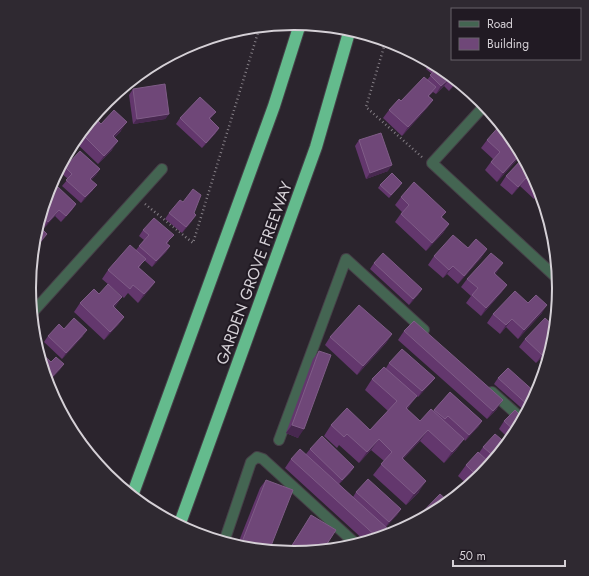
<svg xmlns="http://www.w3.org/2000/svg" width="589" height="576" font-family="Jost,sans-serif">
<rect width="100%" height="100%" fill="#2b242d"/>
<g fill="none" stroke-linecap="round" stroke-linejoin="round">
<defs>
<g id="minor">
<polyline points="485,105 432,163 559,280"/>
<polyline points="32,313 162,169"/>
<polyline points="492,392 523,420"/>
<polyline points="279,440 346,259 424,330"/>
<polyline points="224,542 251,462 257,457 263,459 357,545"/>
</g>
<g id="highway">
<polyline points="132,496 274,106 300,24"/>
<polyline points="179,526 316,147 350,29"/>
</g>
</defs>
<!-- minor casing -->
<use href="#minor" stroke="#464048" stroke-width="12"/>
<!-- highway casing -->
<use href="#highway" stroke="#464048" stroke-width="14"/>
<!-- path -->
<g stroke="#847e85" stroke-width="2.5" stroke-dasharray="1 3" stroke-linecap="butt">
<polyline points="386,40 366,107 423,158"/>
<polyline points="145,204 193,243 260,26"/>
</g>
<!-- minor -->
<use href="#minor" stroke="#446552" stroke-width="10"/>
<!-- highway -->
<use href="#highway" stroke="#64bb8d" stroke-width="12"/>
</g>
<!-- wall -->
<g fill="#63376d">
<polygon points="158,62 144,77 140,73 147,68"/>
<polygon points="431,62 442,68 458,81 449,91 444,86 436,94 433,92 429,96 433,100 427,108 402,136 383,118 389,110 401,101 427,80 432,74 426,69"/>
<polygon points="133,89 169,114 165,119 133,124 129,95"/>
<polygon points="216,112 210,119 219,128 215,134 202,148 176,124 180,118"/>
<polygon points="94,117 101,124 121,131 114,138 112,150 98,164 74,141"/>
<polygon points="359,140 388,171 366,179 355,146"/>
<polygon points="487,140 515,141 522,154 497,182 485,170 493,159 481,148"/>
<polygon points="524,157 541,191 534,199 520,186 512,195 500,185 506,176"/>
<polygon points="65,167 100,169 96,175 91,180 93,190 81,203 62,186 68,179 61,173"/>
<polygon points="380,185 400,186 389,198 378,188"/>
<polygon points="48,191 51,194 76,204 72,210 61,222 55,216 44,228 39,223"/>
<polygon points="401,197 446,212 442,217 449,224 443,233 426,251 395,222 402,212 395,205"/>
<polygon points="544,203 547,211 542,206"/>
<polygon points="169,213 194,213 192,221 182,233 165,219"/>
<polygon points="551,224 553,232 549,228"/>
<polygon points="143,230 169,241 167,244 170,246 166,252 152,267 144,260 139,268 155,282 149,290 138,303 128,293 124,298 102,279 108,270 136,250 144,240 139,236"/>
<polygon points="468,248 487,249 481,258 458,284 447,274 443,278 428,265 434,256"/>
<polygon points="374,263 422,289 418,295 409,305 370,269"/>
<polygon points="497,272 495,274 507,285 501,293 481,316 466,303 471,296 461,287 467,279"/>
<polygon points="99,294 116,306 114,307 124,317 118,325 104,340 74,312 80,303"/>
<polygon points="528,303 542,313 518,339 506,327 500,334 487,323 493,314"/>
<polygon points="64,329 83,336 62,359 44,342 48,336"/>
<polygon points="404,331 497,409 487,419 398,340"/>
<polygon points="392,334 386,343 357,375 325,345 330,337"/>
<polygon points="525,339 554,340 546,366 540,359 536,363 519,347"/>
<polygon points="319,351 298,438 286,433 313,359"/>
<polygon points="389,363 435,378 431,383 418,397 415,394 409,407 407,410 420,421 433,411 450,392 482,421 478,427 465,441 464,439 456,450 444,463 420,441 403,459 419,492 406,505 373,475 384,461 371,450 359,463 339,445 337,448 324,436 331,425 370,430 388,411 365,390 372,379 386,368"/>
<polygon points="498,378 537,394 527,413 494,384"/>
<polygon points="524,419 515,435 511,441 499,429 504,421"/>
<polygon points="507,444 491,464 479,453 483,447"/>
<polygon points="310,449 354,467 350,473 339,484 353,497 356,492 401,509 397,515 386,527 388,529 383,537 366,542 285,468 291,459 306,454"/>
<polygon points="466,465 482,476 469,486 458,476"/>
<polygon points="266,480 243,548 237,546 260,488"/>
<polygon points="311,515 294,553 287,552 306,524"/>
</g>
<!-- shaded-wall -->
<g fill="#47284f">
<polygon points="158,62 157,64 144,77 148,71 156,63"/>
<polygon points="450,78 444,86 436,94 441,86"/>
<polygon points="457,80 458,81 449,91 455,83"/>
<polygon points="433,100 427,108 402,136 408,127"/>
<polygon points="169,114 165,119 133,124 137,119"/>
<polygon points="127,122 121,131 107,145 113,136"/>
<polygon points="219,128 215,134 202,148 206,143"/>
<polygon points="118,141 112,150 98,164 104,156"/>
<polygon points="521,153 522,154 521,156 497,182 503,173"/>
<polygon points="392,165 388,171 366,179 370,173"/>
<polygon points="100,169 96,175 86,185 90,179"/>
<polygon points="526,178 520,186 512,195 518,187"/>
<polygon points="97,185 93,190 81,203 85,197"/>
<polygon points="540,190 541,191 534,199"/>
<polygon points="76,204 72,210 61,222"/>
<polygon points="59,210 55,216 44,228 48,222"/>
<polygon points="196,215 192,221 182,233 186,227"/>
<polygon points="449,224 443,233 426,251 432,243"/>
<polygon points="47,234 43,240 33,251 33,250"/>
<polygon points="170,246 166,252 152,267 156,261"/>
<polygon points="487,249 481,258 458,284 464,276"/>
<polygon points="503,263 497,272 488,281 494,273"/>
<polygon points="453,266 447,274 443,278 449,270"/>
<polygon points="155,282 149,290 138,303 144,294"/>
<polygon points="507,285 501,293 481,316 486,308"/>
<polygon points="422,289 418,295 409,305 413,299"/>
<polygon points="122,297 116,306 107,315 113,306"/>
<polygon points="547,305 542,313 518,339 524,330"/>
<polygon points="124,317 118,325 104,340 110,332"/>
<polygon points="512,319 506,327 500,334 506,325"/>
<polygon points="87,330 83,336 62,359 66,353"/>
<polygon points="392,334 386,343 357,375 363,366"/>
<polygon points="546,351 540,359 536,363 542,355"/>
<polygon points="64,364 60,370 48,383 48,381"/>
<polygon points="435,378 431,383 418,397 422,391"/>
<polygon points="417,396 409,407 398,419 406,408"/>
<polygon points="503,400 497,409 487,419 493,411"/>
<polygon points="482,421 478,427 465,441 469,435"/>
<polygon points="292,425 304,429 298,438 286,433"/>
<polygon points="428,430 420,441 394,469 402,458"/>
<polygon points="379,439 371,450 359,463 367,452"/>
<polygon points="464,439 456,450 444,463 452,452"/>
<polygon points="354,467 350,473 338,485 342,480"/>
<polygon points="426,481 419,492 406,505 414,494"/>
<polygon points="401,509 397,515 385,528 389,522"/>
<polygon points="242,542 262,550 243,548 238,547"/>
</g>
<!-- building -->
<g fill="#6f4778" stroke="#7f5c87">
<polygon points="156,63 148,71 146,69 147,68"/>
<polygon points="438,66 442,68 457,80 455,83 450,78 441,86 430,75 439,67"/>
<polygon points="424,77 436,87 428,96 433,100 408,127 389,110 399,99 401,101"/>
<polygon points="165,84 169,114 137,119 133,89"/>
<polygon points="200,97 216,112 209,118 219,128 206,143 180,118"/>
<polygon points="114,110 127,122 113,136 118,141 104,156 81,133 94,117 101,124"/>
<polygon points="501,124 515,141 521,153 503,173 491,162 500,152 487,140"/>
<polygon points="381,133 392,165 370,173 359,140"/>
<polygon points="80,151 100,169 90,179 97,185 85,197 66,180 72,174 65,167"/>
<polygon points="524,157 539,187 540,190 539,190 526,178 518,187 506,176"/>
<polygon points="392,173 402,183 391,195 380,185"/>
<polygon points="414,182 446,212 441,217 449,224 432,243 401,214 409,205 401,197"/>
<polygon points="58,187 76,204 66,216 59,210 48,222 41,216 48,191 51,194"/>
<polygon points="193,189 201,195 194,213 196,215 186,227 169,213 180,200 183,202"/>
<polygon points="154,218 174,235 166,243 170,246 156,261 139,246 149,235 143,230"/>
<polygon points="38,225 47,234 33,250 35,236"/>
<polygon points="453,235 468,248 476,239 487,249 464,276 453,266 449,270 434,256"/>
<polygon points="130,245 146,259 138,267 155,282 144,294 133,285 130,289 108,270"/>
<polygon points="383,253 422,289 413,299 374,263"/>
<polygon points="491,253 503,263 494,273 507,285 486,308 472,295 478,288 467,279"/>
<polygon points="108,284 122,297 113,306 124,317 110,332 80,303 94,289 99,294"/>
<polygon points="515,291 528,303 536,295 547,305 524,330 512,319 506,325 493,314"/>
<polygon points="359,305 392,334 363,366 330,337"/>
<polygon points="74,318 87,330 66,353 48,336 59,324 64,329"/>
<polygon points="545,318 556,328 554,340 550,355 546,351 542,355 525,339"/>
<polygon points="414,321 503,400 493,411 404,331"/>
<polygon points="37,349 51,362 56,357 64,364 48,381 47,380"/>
<polygon points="402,349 435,378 422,391 389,363"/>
<polygon points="319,351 331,355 304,429 292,425"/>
<polygon points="384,367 417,396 406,408 420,421 431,409 464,439 452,452 428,430 402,458 426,481 414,494 381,464 392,452 379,439 367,452 347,434 344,437 331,425 347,408 370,430 397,401 372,379"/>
<polygon points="508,368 537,394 530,407 498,378"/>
<polygon points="450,392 482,421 469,435 448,416 445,419 434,410"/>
<polygon points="515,410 524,419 516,432 504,421"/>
<polygon points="73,434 86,439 83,446 74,435"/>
<polygon points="495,434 507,444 496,458 483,447"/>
<polygon points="322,436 354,467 342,480 310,449"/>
<polygon points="300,449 388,529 380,538 378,538 291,459"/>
<polygon points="478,452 491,464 482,476 479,478 466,465"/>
<polygon points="368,479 401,509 389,522 356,492"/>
<polygon points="266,480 293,490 269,551 262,550 242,542"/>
<polygon points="440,494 449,502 442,508 411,524"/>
<polygon points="311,515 336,530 323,550 294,553 288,552"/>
</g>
<g text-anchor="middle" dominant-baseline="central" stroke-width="4" stroke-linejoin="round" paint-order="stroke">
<!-- street labels -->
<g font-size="16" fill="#d5d0d6" stroke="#211a23">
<text transform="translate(254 273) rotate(-70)">GARDEN GROVE FREEWAY</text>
</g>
</g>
<!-- crop -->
<path d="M0 0H589V576H0ZM36 288a258 258 0 1 1 516 0a258 258 0 1 1-516 0Z" fill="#2f2931" fill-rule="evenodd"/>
<path fill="none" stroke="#d5d0d6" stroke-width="2" d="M36 288a258 258 0 1 1 516 0a258 258 0 1 1-516 0Z"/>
<!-- legend -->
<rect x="451" y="8" width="130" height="52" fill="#211a23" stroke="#69636b"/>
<rect x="459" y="21" width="20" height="6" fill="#446552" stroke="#69636b"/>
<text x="487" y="28" font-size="12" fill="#d5d0d6">Road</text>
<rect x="459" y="38" width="20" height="12" fill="#6f4778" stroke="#69636b"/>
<text x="487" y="48" font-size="12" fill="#d5d0d6">Building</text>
<!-- scale -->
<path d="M453 560v6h112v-6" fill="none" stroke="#d5d0d6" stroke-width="2"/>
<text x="459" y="560" font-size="12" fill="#d5d0d6" stroke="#211a23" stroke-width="3" paint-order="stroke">50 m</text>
</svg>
